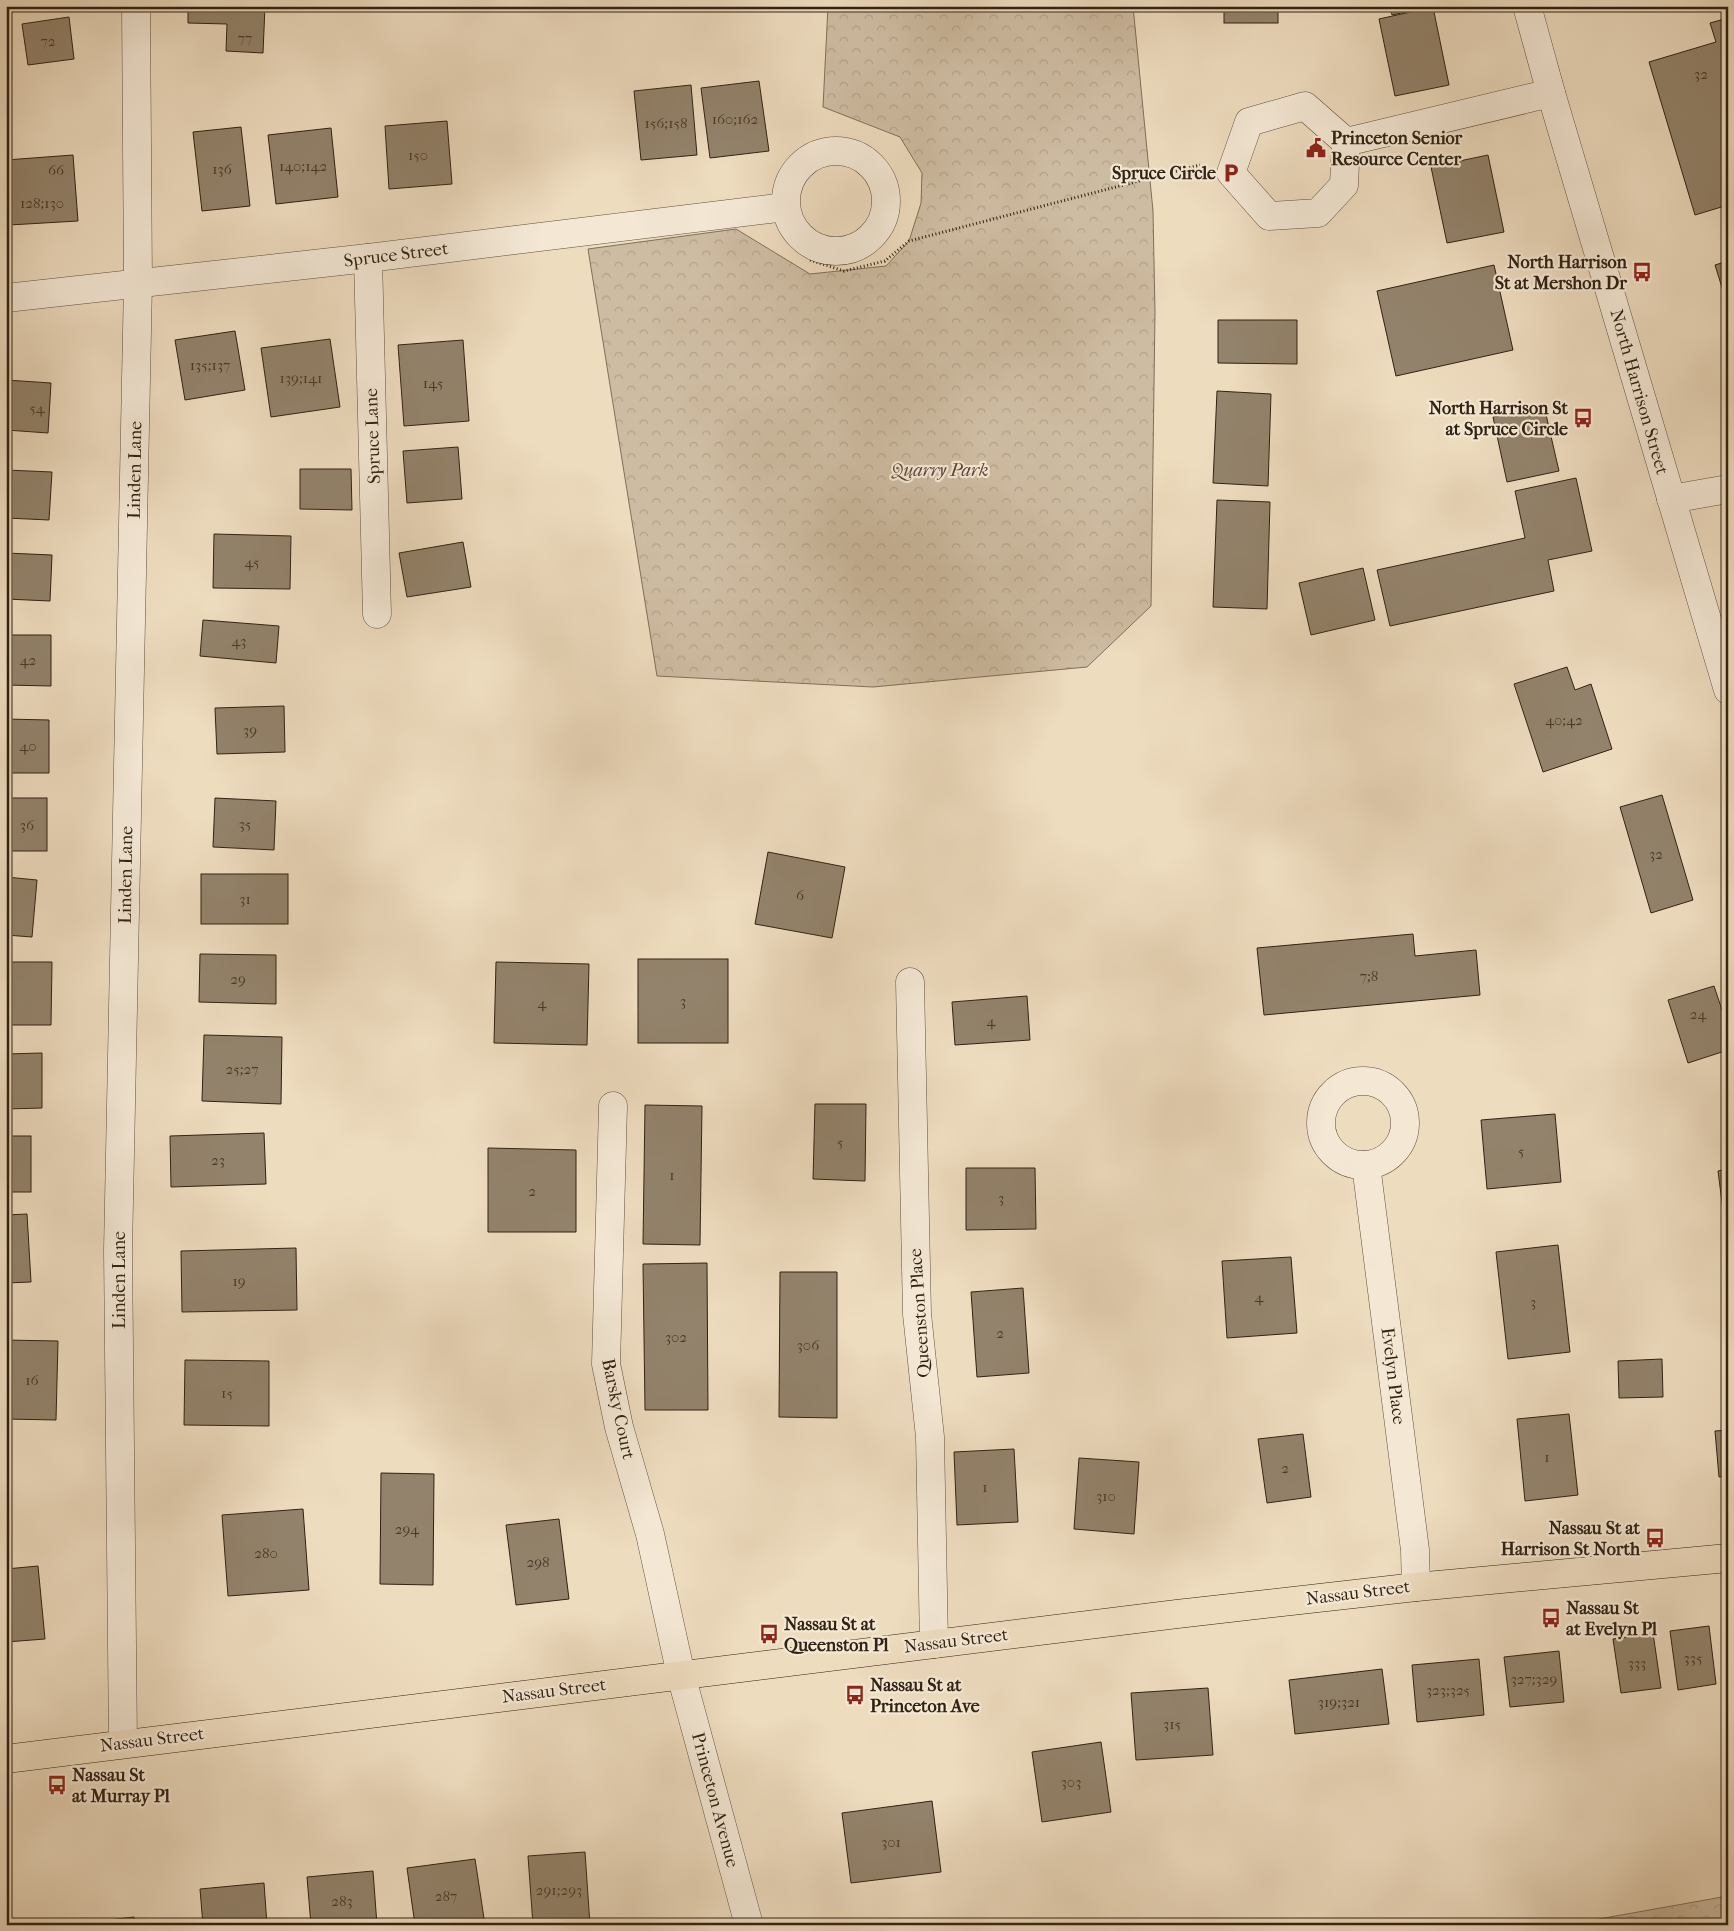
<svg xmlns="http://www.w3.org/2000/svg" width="1734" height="1931" font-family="'IM FELL French Canon',serif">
<defs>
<pattern id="forest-crowns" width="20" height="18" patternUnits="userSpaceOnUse" patternTransform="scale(1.25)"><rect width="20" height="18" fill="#cebca2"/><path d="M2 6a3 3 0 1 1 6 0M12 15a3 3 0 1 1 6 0" fill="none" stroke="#b1a18a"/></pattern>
</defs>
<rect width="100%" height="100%" fill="#eedcbf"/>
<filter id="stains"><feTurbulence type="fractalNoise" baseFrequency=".004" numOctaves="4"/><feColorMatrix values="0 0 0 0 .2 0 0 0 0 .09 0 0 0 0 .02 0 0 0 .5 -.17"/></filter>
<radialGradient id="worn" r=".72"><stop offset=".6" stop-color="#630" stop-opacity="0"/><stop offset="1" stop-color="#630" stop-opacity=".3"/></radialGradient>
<!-- forest -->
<g fill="url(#forest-crowns)" stroke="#806f5a">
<polygon points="828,6 1133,6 1153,211 1155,312 1151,606 1087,667 873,687 657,676 588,249 736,229 810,274 886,266 909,241 921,203 922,173 900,137 823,107"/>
<polygon points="1728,1896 1728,1925 1565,1925"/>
</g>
<!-- building -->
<g fill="#93836c" stroke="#312212">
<polygon points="188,6 265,6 263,53 226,51 227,24 188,23"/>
<rect x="1224" y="6" width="54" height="17"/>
<polygon points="1390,6 1434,6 1392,15"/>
<polygon points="1433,7 1449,85 1395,96 1379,19"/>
<polygon points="69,17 74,59 28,65 22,24"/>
<polygon points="1728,18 1728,205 1695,215 1649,62 1716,42 1710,23"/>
<polygon points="759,81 769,151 710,158 701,88"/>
<polygon points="691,85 697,155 641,160 634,91"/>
<polygon points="447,121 452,184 389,189 385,126"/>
<polygon points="241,127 250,206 202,211 193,132"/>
<polygon points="331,128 338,197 276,204 268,135"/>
<polygon points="73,155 78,221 9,225 6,160"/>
<polygon points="1488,155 1504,232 1447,243 1431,167"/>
<polygon points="1728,261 1728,307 1715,265"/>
<polygon points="1494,265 1513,350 1396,376 1377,291"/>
<polygon points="1218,320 1297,320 1297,364 1218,363"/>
<polygon points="235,331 245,390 185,400 175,340"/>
<polygon points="330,339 340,407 271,417 261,348"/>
<polygon points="463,340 469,421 404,426 398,345"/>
<polygon points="6,380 51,383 48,433 6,430"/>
<polygon points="1217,391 1271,394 1268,486 1213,483"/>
<polygon points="1544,406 1559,471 1507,482 1493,417"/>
<polygon points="458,447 462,499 407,503 403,451"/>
<polygon points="300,469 351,469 352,510 300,509"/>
<polygon points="6,470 52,472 49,520 6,518"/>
<polygon points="1576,478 1592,551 1548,560 1554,591 1390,626 1377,570 1525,538 1515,491"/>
<polygon points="1217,500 1270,502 1267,609 1213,607"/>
<polygon points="214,534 291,536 290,589 213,588"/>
<polygon points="463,542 471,587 407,597 399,553"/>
<polygon points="6,553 52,555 50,601 6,599"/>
<polygon points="1363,568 1375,620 1311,635 1299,583"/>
<polygon points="203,620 279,626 276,663 200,656"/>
<polygon points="6,635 51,635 51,686 6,685"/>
<polygon points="1567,667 1575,690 1591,684 1612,749 1543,772 1514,684"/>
<polygon points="284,706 285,752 217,754 215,708"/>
<polygon points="6,719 49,720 49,773 6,773"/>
<polygon points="1662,795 1693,900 1651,913 1620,807"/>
<rect x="6" y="798" width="41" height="53"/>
<polygon points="215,798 276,801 274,850 213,847"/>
<polygon points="768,852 845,867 832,938 755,924"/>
<rect x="201" y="874" width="87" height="50"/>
<polygon points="6,877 37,880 32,937 6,935"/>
<polygon points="1413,934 1415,956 1476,950 1480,995 1264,1015 1257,948"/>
<polygon points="200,954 276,955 276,1004 199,1002"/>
<rect x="638" y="959" width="90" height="84"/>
<polygon points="6,962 52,962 51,1025 6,1025"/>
<polygon points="496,962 589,964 587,1045 494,1043"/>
<polygon points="1714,986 1728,1028 1728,1050 1688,1063 1668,1000"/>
<polygon points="1027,996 1030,1040 955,1045 952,1002"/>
<polygon points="204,1035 282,1037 281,1104 202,1101"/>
<polygon points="42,1053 42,1108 6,1109 6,1054"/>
<polygon points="815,1104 866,1104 865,1181 813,1179"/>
<polygon points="645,1105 702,1106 700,1245 643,1244"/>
<polygon points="1555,1114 1561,1182 1487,1189 1481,1120"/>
<polygon points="264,1133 266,1184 171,1187 170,1136"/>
<rect x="6" y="1136" width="25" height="56"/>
<polygon points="488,1148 576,1150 576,1232 488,1232"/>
<polygon points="966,1168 1035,1168 1036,1229 966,1230"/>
<polygon points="1728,1169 1728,1250 1718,1171"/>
<polygon points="27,1214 31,1282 6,1283 6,1215"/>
<polygon points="1558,1245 1570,1352 1508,1359 1496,1252"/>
<polygon points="296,1248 297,1310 182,1312 181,1251"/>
<polygon points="1291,1257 1297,1333 1227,1338 1222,1261"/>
<polygon points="707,1263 708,1410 645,1410 643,1264"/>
<polygon points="780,1272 837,1272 837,1418 779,1417"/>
<polygon points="1023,1288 1029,1373 977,1377 971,1292"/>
<polygon points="6,1340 58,1341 56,1420 6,1419"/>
<polygon points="1662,1359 1663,1397 1619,1398 1618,1361"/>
<polygon points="185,1360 269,1361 269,1426 184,1425"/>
<polygon points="1569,1414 1578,1495 1525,1501 1517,1419"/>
<polygon points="1728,1430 1728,1476 1719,1477 1715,1431"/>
<polygon points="1303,1434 1311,1497 1267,1503 1258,1439"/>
<polygon points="1014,1449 1018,1522 957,1525 954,1452"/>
<polygon points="1079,1458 1139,1462 1134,1534 1074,1529"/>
<polygon points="381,1473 434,1474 433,1585 380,1584"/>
<polygon points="303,1509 309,1590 228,1596 222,1515"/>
<polygon points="559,1519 569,1599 516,1605 506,1525"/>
<polygon points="38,1566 45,1639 6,1642 6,1569"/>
<polygon points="1709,1626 1716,1684 1678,1690 1670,1631"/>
<polygon points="1653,1633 1661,1688 1621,1693 1613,1639"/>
<polygon points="1559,1651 1564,1702 1510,1707 1504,1657"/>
<polygon points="1479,1659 1484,1715 1417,1722 1412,1665"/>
<polygon points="1382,1669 1389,1724 1295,1734 1289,1680"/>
<polygon points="1208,1688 1213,1755 1136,1760 1131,1693"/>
<polygon points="1101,1742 1111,1812 1042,1822 1032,1752"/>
<polygon points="932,1801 941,1872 851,1883 842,1813"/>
<polygon points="585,1852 590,1925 533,1925 528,1856"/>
<polygon points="475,1859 485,1925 415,1925 407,1868"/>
<polygon points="373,1871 377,1925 311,1925 307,1877"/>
<polygon points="264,1883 267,1925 203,1925 200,1889"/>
<polygon points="134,1917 135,1925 68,1925"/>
</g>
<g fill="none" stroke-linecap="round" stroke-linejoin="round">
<defs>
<g id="minor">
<polyline points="1527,6 1551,93 1728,690"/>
<polyline points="1346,142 1344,185 1318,213 1269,216 1231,173 1249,122 1305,106 1346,142 1551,93"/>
<circle cx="836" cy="201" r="50"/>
<polyline points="368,258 377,614"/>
<polyline points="6,298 368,258 786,207"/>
<polyline points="1671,499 1728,489"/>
<polyline points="910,982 917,1314 930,1437 934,1644"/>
<circle cx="1363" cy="1123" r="42"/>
<polyline points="613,1106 606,1364 619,1427 650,1534 681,1675 749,1925"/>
<polyline points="1366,1165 1415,1550 1416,1587"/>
<polyline points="123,1744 118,1250 138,283 136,6"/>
</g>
<polyline id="major" points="6,1759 1177,1614 1416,1587 1728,1558"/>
</defs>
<!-- minor casing -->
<use href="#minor" stroke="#60503d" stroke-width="29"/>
<!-- major casing -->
<use href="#major" stroke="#312212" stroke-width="29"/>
<!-- path -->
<polyline stroke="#312212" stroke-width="3" stroke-dasharray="1 2.5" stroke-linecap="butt" points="810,260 844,271 885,261 909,241 1200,165"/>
<!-- minor -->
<use href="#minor" stroke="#f4e8d5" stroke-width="28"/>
<!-- major -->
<use href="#major" stroke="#eedcbf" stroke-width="28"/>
</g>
<!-- icons -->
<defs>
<symbol id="civic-bare" viewBox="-9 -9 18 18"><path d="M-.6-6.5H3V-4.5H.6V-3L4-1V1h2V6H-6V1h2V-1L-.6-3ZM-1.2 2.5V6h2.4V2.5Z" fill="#8f2418" stroke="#f4e8d5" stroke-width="2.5" paint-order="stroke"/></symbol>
<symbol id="parking-bare" viewBox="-9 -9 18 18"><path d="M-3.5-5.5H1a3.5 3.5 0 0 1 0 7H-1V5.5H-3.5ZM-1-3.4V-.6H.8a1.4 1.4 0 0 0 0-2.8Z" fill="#8f2418" stroke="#f4e8d5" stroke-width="2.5" paint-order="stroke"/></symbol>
<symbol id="bus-bare" viewBox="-9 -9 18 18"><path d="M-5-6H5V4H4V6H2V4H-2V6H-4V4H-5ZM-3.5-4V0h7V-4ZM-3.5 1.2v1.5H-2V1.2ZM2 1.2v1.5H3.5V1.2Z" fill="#8f2418" stroke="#f4e8d5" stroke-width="2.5" paint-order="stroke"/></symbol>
</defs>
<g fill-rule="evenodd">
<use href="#civic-bare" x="1302" y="134" width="28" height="28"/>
<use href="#parking-bare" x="1217" y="159" width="28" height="28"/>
<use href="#bus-bare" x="1628" y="258" width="28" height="28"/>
<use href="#bus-bare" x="1569" y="404" width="28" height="28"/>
<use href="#bus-bare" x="1641" y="1524" width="28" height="28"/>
<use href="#bus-bare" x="1537" y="1604" width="28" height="28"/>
<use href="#bus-bare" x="755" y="1620" width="28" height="28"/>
<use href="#bus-bare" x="841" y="1681" width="28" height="28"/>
<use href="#bus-bare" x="43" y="1771" width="28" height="28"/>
</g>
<g text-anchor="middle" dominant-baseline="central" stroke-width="4.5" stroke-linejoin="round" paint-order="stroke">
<!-- number labels -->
<g font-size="15" fill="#4a3a28">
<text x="245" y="38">77</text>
<text x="48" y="41">72</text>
<text x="1701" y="74">32</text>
<text x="735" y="119">160;162</text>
<text x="666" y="123">156;158</text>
<text x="418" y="155">150</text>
<text x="303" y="166">140;142</text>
<text x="222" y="169">136</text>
<text x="56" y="170">66</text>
<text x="42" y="203">128;130</text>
<text x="210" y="365">135;137</text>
<text x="301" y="378">139;141</text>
<text x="433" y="383">145</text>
<text x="37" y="408">54</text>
<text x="252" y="562">45</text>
<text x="239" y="641">43</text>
<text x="28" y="660">42</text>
<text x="1564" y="720">40;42</text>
<text x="250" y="730">39</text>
<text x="28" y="746">40</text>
<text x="245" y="824">35</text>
<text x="27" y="825">36</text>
<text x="1656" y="854">32</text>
<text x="800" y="895">6</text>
<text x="245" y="899">31</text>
<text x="1369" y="976">7;8</text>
<text x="238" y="979">29</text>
<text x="683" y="1001">3</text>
<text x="542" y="1003">4</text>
<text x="1698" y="1014">24</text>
<text x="991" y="1021">4</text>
<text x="242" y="1069">25;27</text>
<text x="840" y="1142">5</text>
<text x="1521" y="1151">5</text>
<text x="218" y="1160">23</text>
<text x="672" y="1175">1</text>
<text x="532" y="1191">2</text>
<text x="1001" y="1198">3</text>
<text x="239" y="1281">19</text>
<text x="1259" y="1297">4</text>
<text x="1533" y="1302">3</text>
<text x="1000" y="1333">2</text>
<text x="676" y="1337">302</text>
<text x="808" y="1345">306</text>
<text x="32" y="1380">16</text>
<text x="227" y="1393">15</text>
<text x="1547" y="1457">1</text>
<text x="1285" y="1468">2</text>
<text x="985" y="1487">1</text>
<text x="1106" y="1496">310</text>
<text x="407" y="1529">294</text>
<text x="266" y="1553">280</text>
<text x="538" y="1562">298</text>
<text x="1693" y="1658">335</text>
<text x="1637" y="1663">333</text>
<text x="1534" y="1679">327;329</text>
<text x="1448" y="1690">323;325</text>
<text x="1339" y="1702">319;321</text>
<text x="1172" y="1724">315</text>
<text x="1071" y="1782">303</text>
<text x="891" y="1842">301</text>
<text x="559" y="1890">291;293</text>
<text x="446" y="1896">287</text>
<text x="342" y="1901">283</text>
</g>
<!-- poi labels -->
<g font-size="18" font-weight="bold" fill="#312212" stroke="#f4e8d5" text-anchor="start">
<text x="1331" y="138">Princeton Senior<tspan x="1331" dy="21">Resource Center</tspan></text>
<text x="1216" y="173" text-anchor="end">Spruce Circle</text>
<text x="1627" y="262" text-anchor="end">North Harrison<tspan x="1627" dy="21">St at Mershon Dr</tspan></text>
<text x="1568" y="408" text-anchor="end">North Harrison St<tspan x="1568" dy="21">at Spruce Circle</tspan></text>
<text x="1640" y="1528" text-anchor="end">Nassau St at<tspan x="1640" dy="21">Harrison St North</tspan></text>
<text x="1566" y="1608">Nassau St<tspan x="1566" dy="21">at Evelyn Pl</tspan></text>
<text x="784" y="1624">Nassau St at<tspan x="784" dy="21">Queenston Pl</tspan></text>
<text x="870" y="1685">Nassau St at<tspan x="870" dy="21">Princeton Ave</tspan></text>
<text x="72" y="1775">Nassau St<tspan x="72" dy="21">at Murray Pl</tspan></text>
</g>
<!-- street labels -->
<g font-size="18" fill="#312212" stroke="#f4e8d5">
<text transform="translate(396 255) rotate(-7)">Spruce Street</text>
<text transform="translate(1639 392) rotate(74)">North Harrison Street</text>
<text transform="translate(373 436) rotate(-92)">Spruce Lane</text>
<text transform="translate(135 470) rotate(-89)">Linden Lane</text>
<text transform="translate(126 875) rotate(-89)">Linden Lane</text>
<text transform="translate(119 1280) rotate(-90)">Linden Lane</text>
<text transform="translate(920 1313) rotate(-94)">Queenston Place</text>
<text transform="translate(1393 1376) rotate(83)">Evelyn Place</text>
<text transform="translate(618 1409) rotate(78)">Barsky Court</text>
<text transform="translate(1358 1593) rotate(-7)">Nassau Street</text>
<text transform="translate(956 1641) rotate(-7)">Nassau Street</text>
<text transform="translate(554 1691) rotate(-7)">Nassau Street</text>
<text transform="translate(152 1740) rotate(-7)">Nassau Street</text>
<text transform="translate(715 1800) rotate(75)">Princeton Avenue</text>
</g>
<!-- park labels -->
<g font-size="18" font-style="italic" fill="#584836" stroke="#f4e8d5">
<text x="940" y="470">Quarry Park</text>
</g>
</g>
<!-- margin -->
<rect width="1734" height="1931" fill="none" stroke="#eedcbf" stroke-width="25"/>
<rect x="8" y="8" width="1719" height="1916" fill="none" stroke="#312212" stroke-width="2.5"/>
<rect x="12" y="12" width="1709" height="1906" fill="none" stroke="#312212"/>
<rect width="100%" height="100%" filter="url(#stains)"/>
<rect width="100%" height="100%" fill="url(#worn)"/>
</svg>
